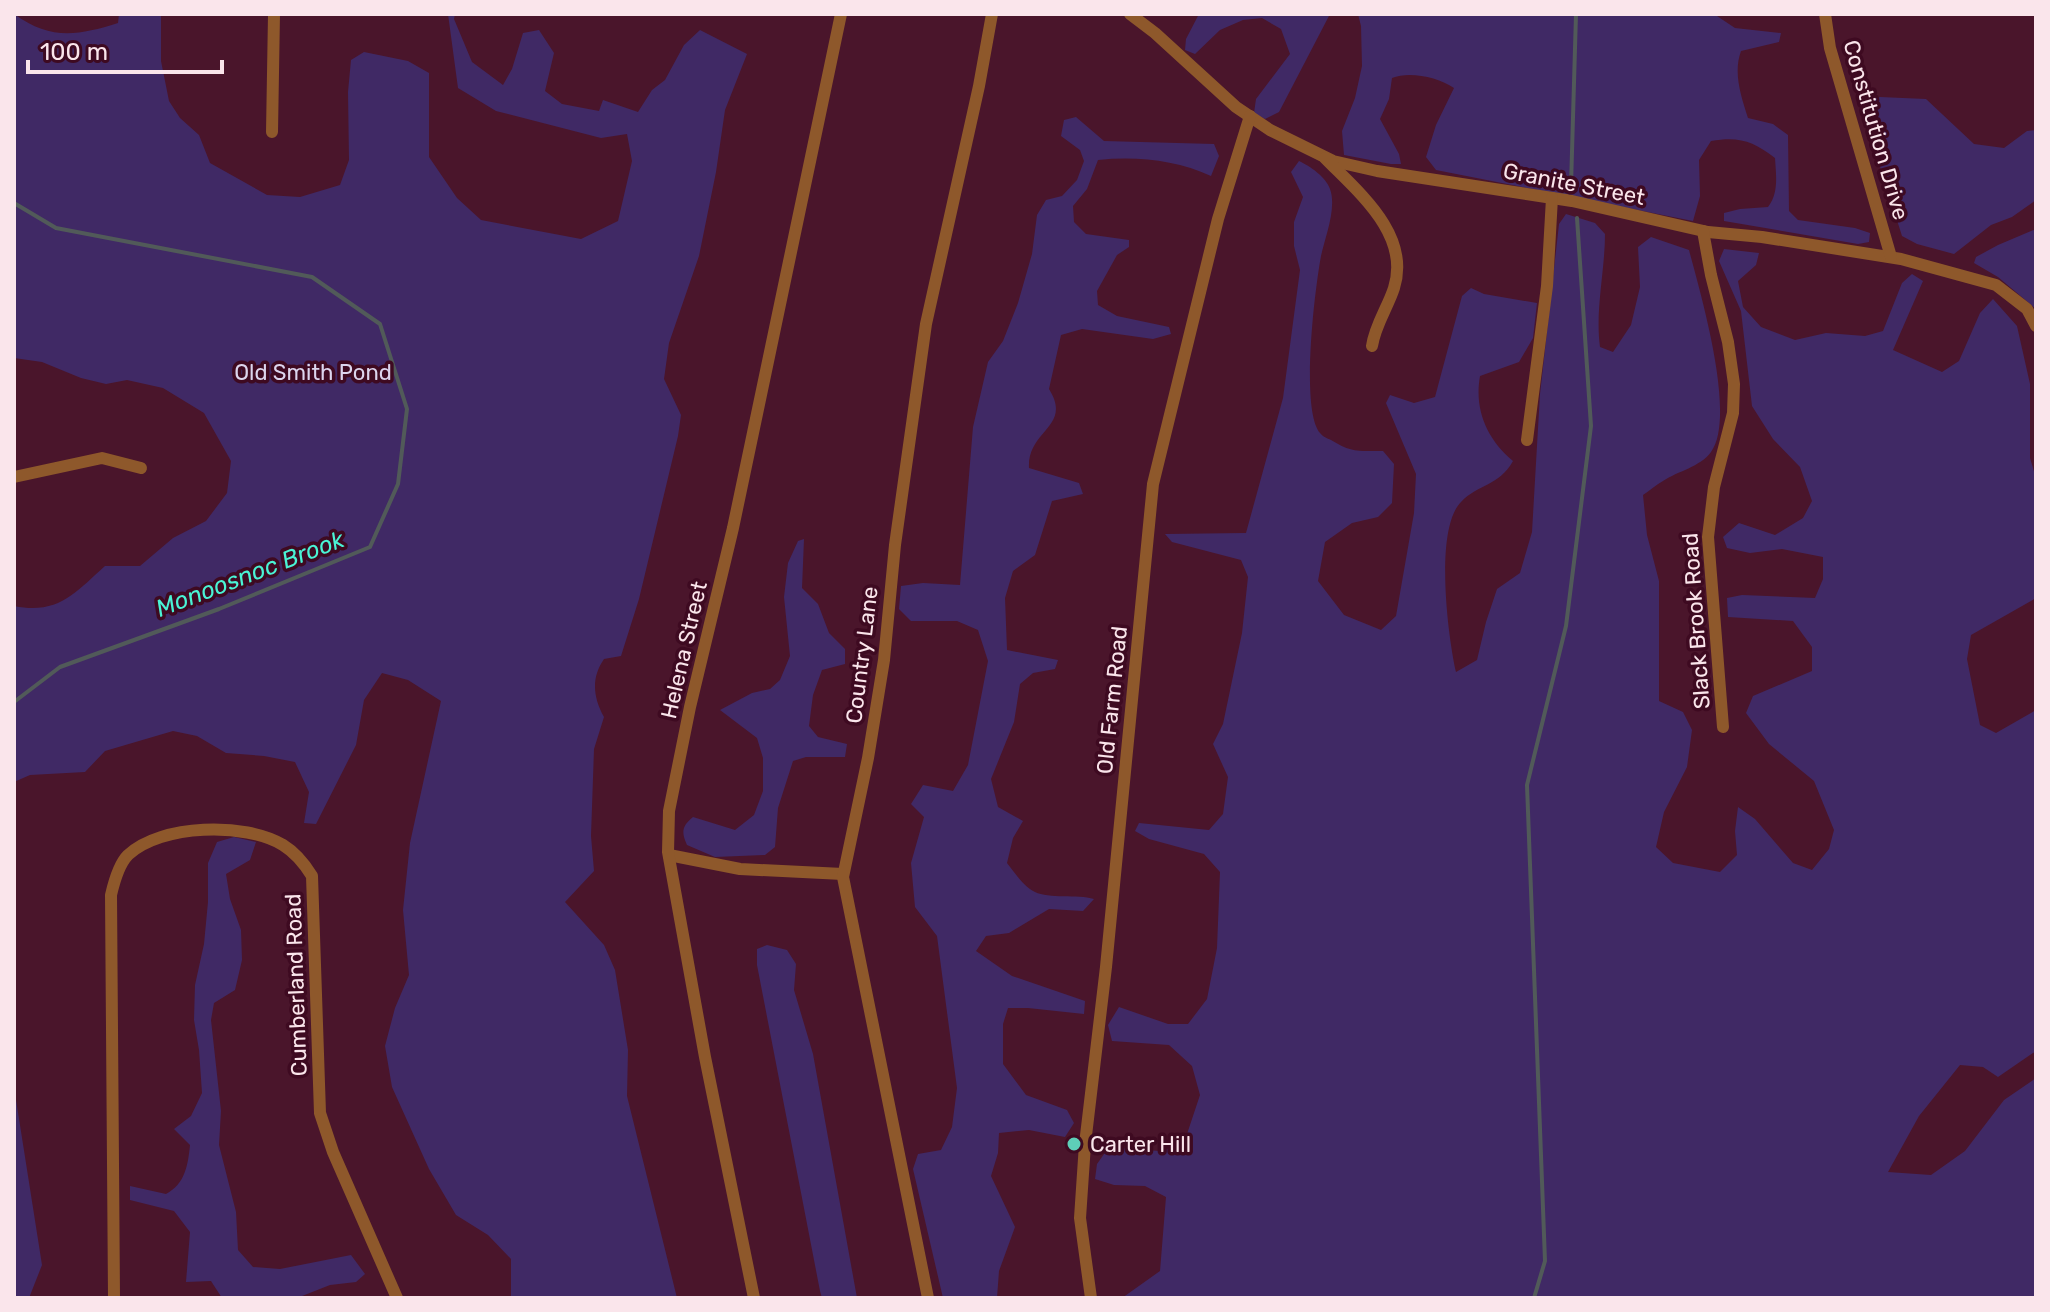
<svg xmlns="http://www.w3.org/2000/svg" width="2050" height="1312" font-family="Rubik,sans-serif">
<rect width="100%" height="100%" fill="#4a152b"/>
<!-- green -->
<g fill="#402965">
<path d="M 14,14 C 50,40 77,36 118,23 L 119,14 L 161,14 L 161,61 L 169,101 L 180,118 L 199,135 L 210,163 L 267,195 L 300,197 L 340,185 L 349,160 L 348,92 L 351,60 L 364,52 L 408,61 L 429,73 L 429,157 L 457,198 L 481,220 L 581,239 L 618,221 L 632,161 L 627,134 L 601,138 L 496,111 L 458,88 L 448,14 L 455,14 L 454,19 L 472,62 L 503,85 L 512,69 L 523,33 L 539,30 L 554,53 L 545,91 L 562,104 L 599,111 L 603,100 L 638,112 L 652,90 L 665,80 L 684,45 L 700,30 L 747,54 L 725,110 L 716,172 L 699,256 L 669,343 L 664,379 L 681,415 L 678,436 L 639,599 L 621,656 L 604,659 C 591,678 593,697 604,717 L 594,749 L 591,836 L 594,871 L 565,902 L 604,945 L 615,970 L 628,1050 L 627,1096 L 677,1298 L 511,1298 L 511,1259 L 488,1235 L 456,1215 L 429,1169 L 392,1087 L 385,1046 L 395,1008 L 409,975 L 403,910 L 410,843 L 441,701 L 408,680 L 382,673 L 364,700 L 356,745 L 316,824 L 304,823 L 309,792 L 295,762 L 264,756 L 226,753 L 197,736 L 173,731 L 105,751 L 85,772 L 30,775 L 14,782 L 14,606 C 58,615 75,593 105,566 L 140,566 L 173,538 L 206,521 L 227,493 L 231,461 L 204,413 L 163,388 L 127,380 L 106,384 L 81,378 L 42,362 L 14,358 Z"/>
<polygon points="1199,14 1330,14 1279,112 1265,119 1254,113 1256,99 1290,54 1281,29 1262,18 1243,20 1220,30 1195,54 1185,50 1186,39"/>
<path d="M 1358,14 L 1714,14 L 1735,28 L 1781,33 L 1779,42 L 1741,51 C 1733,73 1741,96 1748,118 L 1773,124 L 1788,135 L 1789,211 L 1798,220 L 1855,228 L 1870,233 L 1869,242 L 1858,244 L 1724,221 L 1724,213 L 1740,209 L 1768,207 C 1779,193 1776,175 1775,158 C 1753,141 1739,136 1711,141 L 1699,160 L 1700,196 L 1693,221 L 1436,170 L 1426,157 L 1436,125 L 1454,88 C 1438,77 1409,71 1392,78 L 1389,99 L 1380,119 L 1399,154 L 1401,164 L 1391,164 L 1344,155 L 1342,131 L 1355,98 L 1362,66 L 1361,26 Z"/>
<polygon points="1880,97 1926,99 1974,144 2004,148 2027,131 2036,130 2036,200 2012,217 1991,225 1954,254 1917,244 1902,236 1862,110 1863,103"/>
<path d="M 1076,117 L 1104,141 L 1214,144 L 1219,156 L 1211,176 C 1176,160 1137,156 1098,160 L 1087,189 L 1073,206 L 1074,222 L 1086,234 L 1129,240 L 1129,247 L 1117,255 L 1097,291 L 1098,305 L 1117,316 L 1169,327 L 1171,334 L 1153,339 L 1082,329 L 1061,335 L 1049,389 C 1073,427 1027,430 1029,468 L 1079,483 L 1083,494 L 1052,501 L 1035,555 L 1013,571 L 1005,598 L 1007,650 L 1058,660 L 1055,669 L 1033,673 L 1020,684 L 1014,722 L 991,779 L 998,807 L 1023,821 L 1013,838 L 1007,863 C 1015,873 1023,886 1035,892 C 1049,899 1077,894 1094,899 L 1083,911 L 1049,909 L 1009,933 L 986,936 L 976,951 L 1012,976 L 1085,1001 L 1084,1014 L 1028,1008 L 1008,1008 L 1003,1024 L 1003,1064 L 1026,1095 L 1067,1110 L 1074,1123 L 1065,1137 L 1029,1130 L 999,1133 L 998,1153 L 991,1176 L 1015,1227 L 999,1271 L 997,1298 L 943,1298 L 913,1169 L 918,1154 L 941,1150 L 952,1127 L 957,1088 L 937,936 L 915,907 L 911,863 L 924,817 L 911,804 L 923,785 L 953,791 L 968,765 L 988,661 L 978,630 L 957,621 L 911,621 L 899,609 L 901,586 L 923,583 L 960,585 L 973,427 L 988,362 L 1003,341 L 1018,303 L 1032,254 L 1037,215 L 1046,200 L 1062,196 L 1077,180 L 1084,161 L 1080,150 L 1061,136 L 1064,120 Z"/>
<path d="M 1299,161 C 1310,166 1326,177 1330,189 C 1337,208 1325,237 1321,256 C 1315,288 1300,409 1320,433 C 1323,437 1327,438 1331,440 C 1352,453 1359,451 1383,451 L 1394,464 L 1392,503 L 1378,517 L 1352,523 L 1325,542 L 1318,581 L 1344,615 L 1381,630 L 1396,616 L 1414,513 L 1416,474 L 1386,403 L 1390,395 L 1414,403 L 1435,397 L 1462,296 L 1471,288 L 1484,294 L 1537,303 L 1533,338 L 1519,362 L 1480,376 C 1474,410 1487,439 1513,461 C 1499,486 1478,484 1461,502 C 1434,529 1448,637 1456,672 L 1477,660 L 1486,622 L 1497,589 L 1520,573 L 1532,532 L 1540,394 L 1559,224 L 1566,214 L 1595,223 L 1605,234 C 1605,271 1595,310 1600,347 L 1613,352 L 1631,325 L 1640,287 L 1638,247 L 1651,237 L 1689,250 C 1700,292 1737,416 1711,452 C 1700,467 1678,471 1663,481 C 1656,485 1649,491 1643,495 L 1647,535 L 1659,581 L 1659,701 L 1683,712 L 1692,730 L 1687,767 L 1664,812 L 1656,847 L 1673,863 L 1720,872 L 1737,855 L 1735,831 L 1738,807 L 1755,819 L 1793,863 L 1812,870 L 1829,849 L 1834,830 L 1814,781 L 1769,744 L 1746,713 L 1753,696 L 1812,671 L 1812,647 L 1793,621 L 1728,617 L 1727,598 L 1742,595 L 1815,598 L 1823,579 L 1823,557 L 1782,549 L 1750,553 L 1727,548 L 1723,537 L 1739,523 L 1775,535 L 1803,518 L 1812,501 L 1800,467 L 1773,439 L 1752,406 L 1741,311 L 1719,261 L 1724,249 L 1759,253 L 1756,265 L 1738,281 L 1743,307 L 1761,327 L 1795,340 L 1826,333 L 1865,336 L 1883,331 L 1902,283 L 1912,274 L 1923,281 L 1893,350 L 1942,372 L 1959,361 L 1980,313 L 1993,299 L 2017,326 L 2030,384 L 2030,458 L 2036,478 L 2036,598 L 1971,635 L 1967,659 L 1980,725 L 1996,733 L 2036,710 L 2036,1051 L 1998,1077 L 1983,1067 L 1960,1065 L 1919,1116 L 1888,1172 L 1931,1175 L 1965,1151 L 2004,1100 L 2036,1078 L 2036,1298 L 1122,1298 L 1160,1271 L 1166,1197 L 1145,1186 L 1114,1185 L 1095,1179 L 1097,1164 L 1109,1147 L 1159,1151 L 1183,1146 L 1200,1095 L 1192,1066 L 1169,1045 L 1112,1041 L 1108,1025 L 1119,1007 L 1168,1024 L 1188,1024 L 1207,999 L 1217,948 L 1220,872 L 1204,854 L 1149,839 L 1135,831 L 1139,823 L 1209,830 L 1223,814 L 1228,777 L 1213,744 L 1223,724 L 1242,633 L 1248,577 L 1241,560 L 1172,542 L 1165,534 L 1246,533 L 1283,398 L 1300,270 L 1294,246 L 1294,222 L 1303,197 L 1291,172 Z"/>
<polygon points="2036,229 2036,309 1998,277 1974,263 1976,257 1998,245"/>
<path d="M 804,539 L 802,588 L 818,604 L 829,633 L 845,649 L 845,664 L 822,670 L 813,695 L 809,726 L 818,737 L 847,744 L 845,757 L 806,757 L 793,761 L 778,808 L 775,847 L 765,855 L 715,857 L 687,845 C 681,832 682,826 693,817 L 735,830 L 754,815 L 763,791 L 763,758 L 757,738 L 720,710 L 752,693 L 770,689 L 780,680 L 790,656 L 784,597 L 788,563 L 798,541 Z"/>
<path d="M 234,837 L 256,842 L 250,860 L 226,874 L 230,899 L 241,930 L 242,960 L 235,990 L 214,1003 L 211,1020 L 221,1111 L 219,1145 L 236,1212 L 238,1250 L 253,1267 L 280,1269 L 351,1255 L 365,1274 L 356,1282 L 330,1285 L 297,1298 L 222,1298 L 211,1281 L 186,1282 L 190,1232 L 174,1211 L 130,1200 L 130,1186 L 166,1194 C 185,1184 188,1165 190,1145 L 174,1129 L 191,1116 L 202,1093 L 199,1050 L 194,1020 L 195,985 L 204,944 L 208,902 L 208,863 L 217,842 Z"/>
<polygon points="767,945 787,950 796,964 794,990 813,1054 857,1298 822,1298 820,1291 757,965 757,949"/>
<polygon points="14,1087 42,1265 29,1298 14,1298"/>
</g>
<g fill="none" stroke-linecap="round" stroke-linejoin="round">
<!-- stream -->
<g stroke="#515a59" stroke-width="4">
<polyline points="1571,186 1576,14"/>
<polyline points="14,203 56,228 312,277 380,324 407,409 398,484 370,547 219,609 60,667 14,702"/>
<polyline points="1534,1298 1545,1261 1527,785 1566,626 1591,426 1577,218"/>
</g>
<!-- street -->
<g stroke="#8e582b" stroke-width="12">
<polyline points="1130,14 1155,33 1236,107 1270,130 1333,161 1377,171 1572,201 1708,232 1762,237 1901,259 1996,285 2027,309 2036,326"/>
<polyline points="1825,14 1830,48 1891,257"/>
<polyline points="272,132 274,14"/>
<path d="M 1325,158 C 1358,192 1411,234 1394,288 C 1388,307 1375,325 1372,346"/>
<polyline points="1703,231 1711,275 1728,342 1734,384 1733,413 1714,487 1708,537 1723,727"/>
<polyline points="1527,440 1547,286 1552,198"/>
<polyline points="14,477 102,458 141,468"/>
<polyline points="669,855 740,869 843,874"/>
<path d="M 114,1298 L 111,895 C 114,882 119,864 128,855 C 161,824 245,822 283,845 C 296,853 304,863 312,876 L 320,1113 L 333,1152 L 397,1298"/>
<polyline points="754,1298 705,1057 668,852 669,811 690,707 733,528 841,14"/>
<polyline points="928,1298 843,877 868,758 884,660 895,545 926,324 979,86 992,14"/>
<polyline points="1091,1298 1080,1218 1085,1144 1106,967 1153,484 1218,219 1250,116"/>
</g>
</g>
<!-- markers -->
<circle fill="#5eceb8" stroke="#3e0a21" stroke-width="3" cx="1074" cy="1144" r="8"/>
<g text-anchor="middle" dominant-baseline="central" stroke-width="7" stroke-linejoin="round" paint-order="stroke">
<!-- street labels -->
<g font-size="22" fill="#fae5eb" stroke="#3e0a21">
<text transform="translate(1876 130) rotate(74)">Constitution Drive</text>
<text transform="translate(1574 184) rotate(11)">Granite Street</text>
<text transform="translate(1696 621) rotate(-94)">Slack Brook Road</text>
<text transform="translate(684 650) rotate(-77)">Helena Street</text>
<text transform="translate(862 655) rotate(-83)">Country Lane</text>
<text transform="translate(1112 700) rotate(-84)">Old Farm Road</text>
<text transform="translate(296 985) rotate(-92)">Cumberland Road</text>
</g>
<!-- park labels -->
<g font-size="22" fill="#dcd5ee" stroke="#3e0a21">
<text x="313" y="372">Old Smith Pond</text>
</g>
<!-- poi labels -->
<g font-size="22" fill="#fae5eb" stroke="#3e0a21" text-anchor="start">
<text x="1090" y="1144">Carter Hill</text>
</g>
<!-- water labels -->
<g font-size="24" font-style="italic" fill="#4af3d5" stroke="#3e0a21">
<text transform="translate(250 574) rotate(-21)">Monoosnoc Brook</text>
</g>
</g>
<!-- border -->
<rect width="2050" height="1312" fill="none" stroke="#fae5eb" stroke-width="32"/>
<!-- scale -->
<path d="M28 60v12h194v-12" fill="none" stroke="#fae5eb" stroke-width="4"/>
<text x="40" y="60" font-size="24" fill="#fae5eb" stroke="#3e0a21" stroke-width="6" paint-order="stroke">100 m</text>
</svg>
